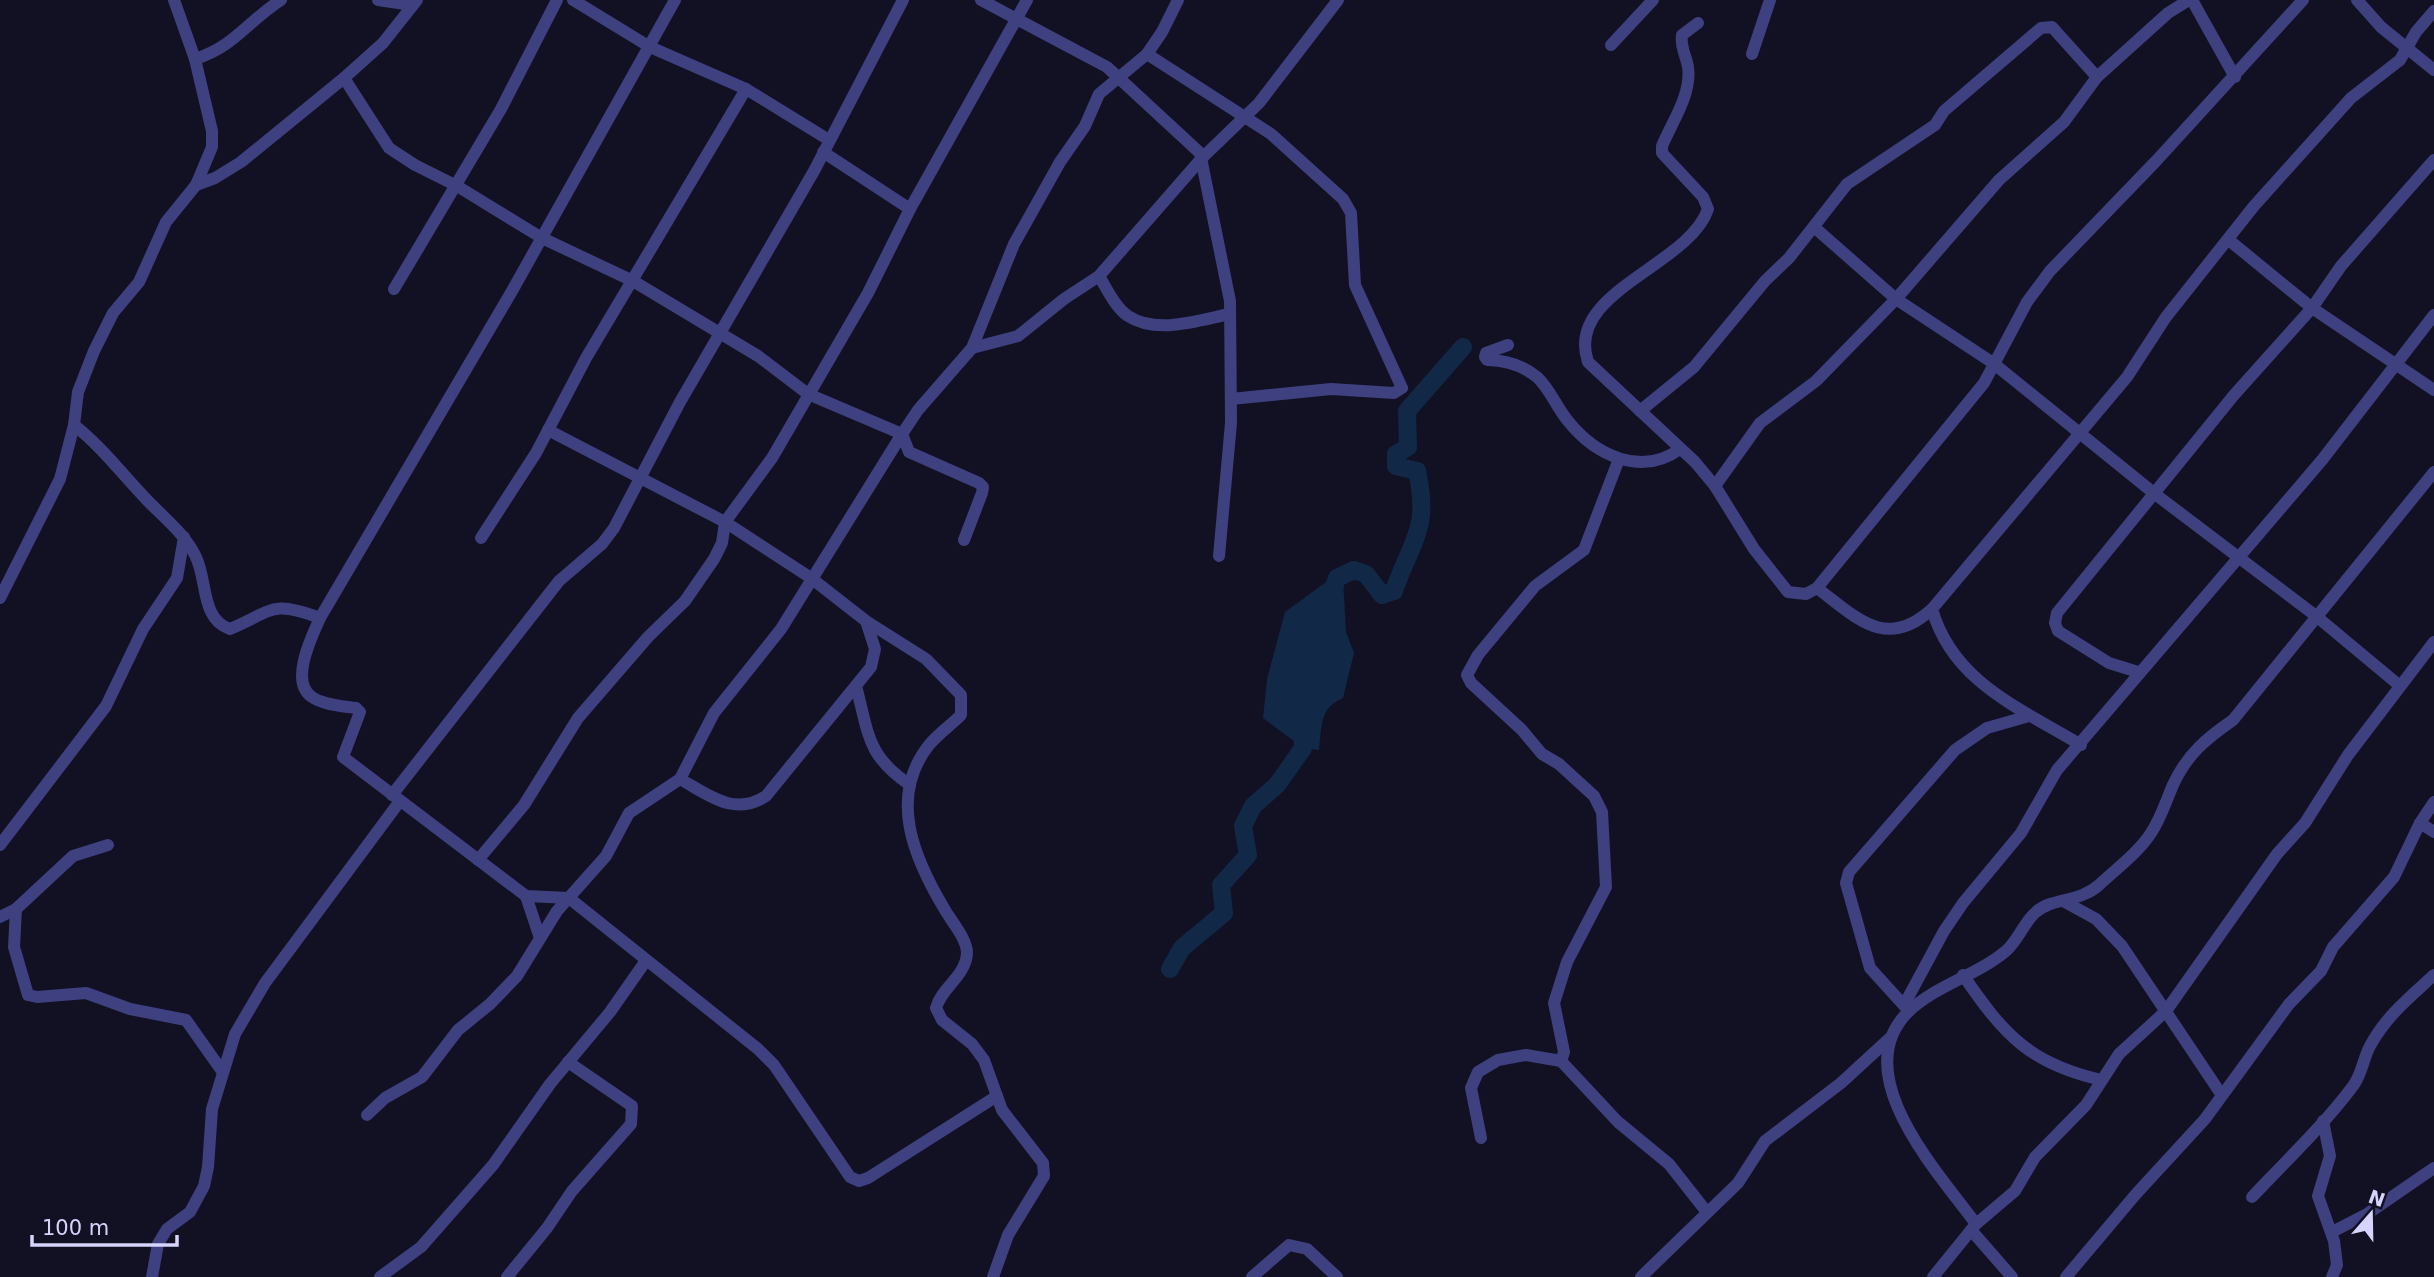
<svg xmlns="http://www.w3.org/2000/svg" width="2434" height="1277" font-family="'DejaVu Sans',sans-serif">
<rect width="100%" height="100%" fill="#121023"/>
<!-- water -->
<path fill="#112946" d="M 1337,574 L 1343,580 L 1346,632 L 1354,653 L 1343,698 C 1319,708 1322,727 1319,750 L 1303,748 L 1263,718 L 1267,679 L 1285,612 Z"/>
<g fill="none" stroke-linecap="round" stroke-linejoin="round">
<!-- river -->
<g stroke="#112946" stroke-width="18">
<path d="M 1331,597 L 1337,578 L 1354,570 L 1366,574 L 1382,595 L 1394,591 C 1412,539 1430,530 1417,471 L 1396,466 L 1396,454 L 1408,447 L 1407,411 L 1463,347"/>
<polyline points="1170,969 1182,948 1224,913 1221,885 1248,855 1243,826 1253,806 1277,785 1303,748 1303,726"/>
</g>
<!-- street -->
<g stroke="#3e407f" stroke-width="12">
<polyline points="378,0 412,5"/>
<polyline points="573,0 650,47 746,89 829,140"/>
<path d="M 675,0 L 512,291 L 320,618 C 312,636 289,682 312,697 C 323,705 343,706 356,708 L 360,712 L 343,757 L 526,896 L 569,898 L 758,1049 L 774,1065 L 850,1177 L 859,1181 L 868,1178 L 997,1096"/>
<polyline points="981,0 1107,67 1200,153 1230,301 1231,423 1219,556"/>
<polyline points="2192,0 2235,77"/>
<polyline points="2357,0 2381,27 2434,70"/>
<path d="M 1698,23 L 1682,35 C 1680,47 1686,55 1688,67 C 1692,94 1672,122 1662,146 L 1662,153 L 1703,197 L 1708,209 C 1689,266 1564,292 1588,362 L 1695,462 L 1715,486 L 1754,549 L 1788,592 L 1806,594 L 1817,588 L 1984,383 L 2027,302 L 2050,271 L 2157,160 L 2303,0"/>
<polyline points="1611,45 1653,0"/>
<polyline points="1147,54 1271,134 1343,199 1351,213 1355,285 1402,388 1394,393 1331,389 1231,399"/>
<polyline points="1752,54 1770,0"/>
<path d="M 195,59 C 234,47 248,21 281,0"/>
<polyline points="344,78 389,148 415,165 457,186 542,238 633,281 758,356 808,394 902,434 909,452 979,483 983,487 982,493 964,540"/>
<polyline points="823,152 910,209"/>
<polyline points="196,185 215,178 241,162 344,78 383,43 417,0"/>
<polyline points="1814,227 1896,299 1993,363 2155,494 2316,616 2400,686"/>
<polyline points="2230,241 2312,308 2434,390"/>
<path d="M 1099,276 C 1107,289 1115,307 1128,316 C 1157,335 1200,320 1230,314"/>
<polyline points="394,289 501,109 557,0"/>
<path d="M 1508,345 L 1486,353 L 1485,357 L 1487,360 C 1506,360 1522,365 1537,377 C 1550,389 1557,408 1568,421 C 1596,456 1642,477 1680,449"/>
<polyline points="972,348 1018,336 1064,299 1099,276 1202,158 1259,103 1338,0"/>
<polyline points="1640,411 1694,367 1765,281 1789,258 1847,184 1935,125 1944,111 2041,28 2052,27 2097,77"/>
<path d="M 74,425 C 102,447 122,474 146,499 C 163,517 183,532 195,555 C 208,579 200,619 230,629 C 274,610 271,600 320,618"/>
<path d="M 548,430 L 725,522 L 811,578 L 866,621 L 926,659 L 961,695 L 961,715 C 951,725 938,734 929,745 C 887,798 915,860 945,910 C 952,922 967,939 967,953 C 966,976 941,988 936,1008 L 942,1020 L 972,1044 L 984,1060 L 1002,1110 L 1043,1163 L 1044,1176 L 1008,1235 L 993,1277"/>
<polyline points="1715,486 1760,423 1816,381 1896,299 1999,180 2064,122 2097,77 2168,13 2189,0"/>
<polyline points="481,538 536,453 586,358 746,89"/>
<path d="M 1817,588 C 1857,618 1886,651 1932,609 L 2127,377 L 2166,317 L 2254,206 L 2351,98 L 2400,60 L 2416,32 L 2434,11"/>
<polyline points="0,598 60,479 74,425 78,392 94,351 113,313 139,282 166,222 196,185 212,147 212,131 195,59 174,0"/>
<path d="M 1932,609 C 1953,683 2022,709 2081,745"/>
<polyline points="2138,672 2109,663 2058,631 2055,623 2057,613 2234,395 2312,308 2341,266 2434,160"/>
<path d="M 856,686 C 869,734 866,755 910,785"/>
<path d="M 680,779 C 709,795 734,817 766,796 L 871,667 L 875,649 L 866,621"/>
<polyline points="392,795 559,581 602,544 614,528 680,402 814,171 903,0"/>
<polyline points="2420,823 2434,832"/>
<polyline points="0,845 106,706 143,629 177,578 184,537"/>
<polyline points="478,860 524,805 578,718 648,637 685,601 714,559 722,543 725,522 772,458 868,293 910,209 1027,0"/>
<polyline points="526,896 539,935"/>
<polyline points="2065,902 2096,919 2122,946 2221,1094"/>
<polyline points="16,909 14,947 28,995 37,997 86,993 130,1009 186,1020 222,1071"/>
<polyline points="0,917 16,909 73,856 108,845"/>
<path d="M 1963,975 C 2004,1035 2030,1064 2102,1080"/>
<polyline points="1904,1005 1944,931 1963,903 2021,833 2057,770 2322,460 2434,315"/>
<polyline points="1909,1011 1870,968 1846,883 1849,872 1955,750 1987,728 2029,716"/>
<polyline points="1561,1061 1564,1052 1554,1003 1567,962 1606,887 1602,812 1594,796 1559,764 1542,754 1522,730 1471,683 1467,675 1478,655 1535,586 1584,550 1619,459"/>
<polyline points="367,1115 385,1098 422,1077 458,1030 490,1004 517,976 557,911 606,856 629,813 680,779 714,713 781,629 902,434 918,410 972,348 1014,244 1060,162 1085,126 1099,94 1147,54 1162,32 1178,0"/>
<polyline points="2323,1121 2330,1156 2318,1196 2334,1241 2337,1265 2332,1277"/>
<polyline points="1481,1138 1471,1088 1478,1072 1498,1060 1526,1055 1561,1061 1618,1122 1669,1164 1706,1211"/>
<path d="M 2252,1197 C 2286,1161 2323,1126 2353,1086 C 2362,1074 2363,1059 2370,1046 C 2386,1016 2410,997 2434,975"/>
<path d="M 1976,1224 C 1938,1172 1846,1074 1908,1012 C 1936,985 1980,974 2007,950 C 2019,939 2024,922 2036,912 C 2053,897 2079,903 2099,885 C 2116,869 2138,853 2151,833 C 2161,818 2166,801 2173,785 C 2187,754 2207,738 2233,720 L 2434,472"/>
<polyline points="1971,1230 2012,1277"/>
<polyline points="2332,1232 2367,1214 2434,1168"/>
<polyline points="152,1277 158,1244 167,1229 190,1212 204,1186 208,1167 212,1109 235,1034 265,983 400,801"/>
<polyline points="380,1277 421,1247 493,1165 550,1084 610,1012 645,962"/>
<polyline points="507,1277 547,1228 572,1191 631,1124 632,1106 568,1062"/>
<polyline points="1252,1277 1289,1245 1307,1249 1337,1277"/>
<polyline points="1641,1277 1738,1183 1765,1141 1841,1083 1890,1038"/>
<polyline points="1933,1277 1976,1224 2015,1191 2035,1157 2086,1105 2119,1054 2166,1011 2277,854 2305,823 2348,755 2434,642"/>
<polyline points="2066,1277 2136,1194 2205,1119 2289,1004 2321,971 2333,947 2394,877 2420,823 2434,802"/>
</g>
</g>
<!-- north arrow -->
<g transform="translate(2371 1214) rotate(20)" stroke="#121023" stroke-width="5" paint-order="stroke">
<path d="M0-5L12 26L0 18L-12 26Z" fill="#d6d4fc"/>
<text y="-10" font-size="19" font-weight="bold" text-anchor="middle" fill="#d6d4fc">N</text>
</g>
<!-- scale -->
<path d="M32 1235v10h145v-10" fill="none" stroke="#d6d4fc" stroke-width="3.5"/>
<text x="42" y="1235" font-size="21" fill="#d6d4fc" stroke="#121023" stroke-width="5" paint-order="stroke">100 m</text>
</svg>
